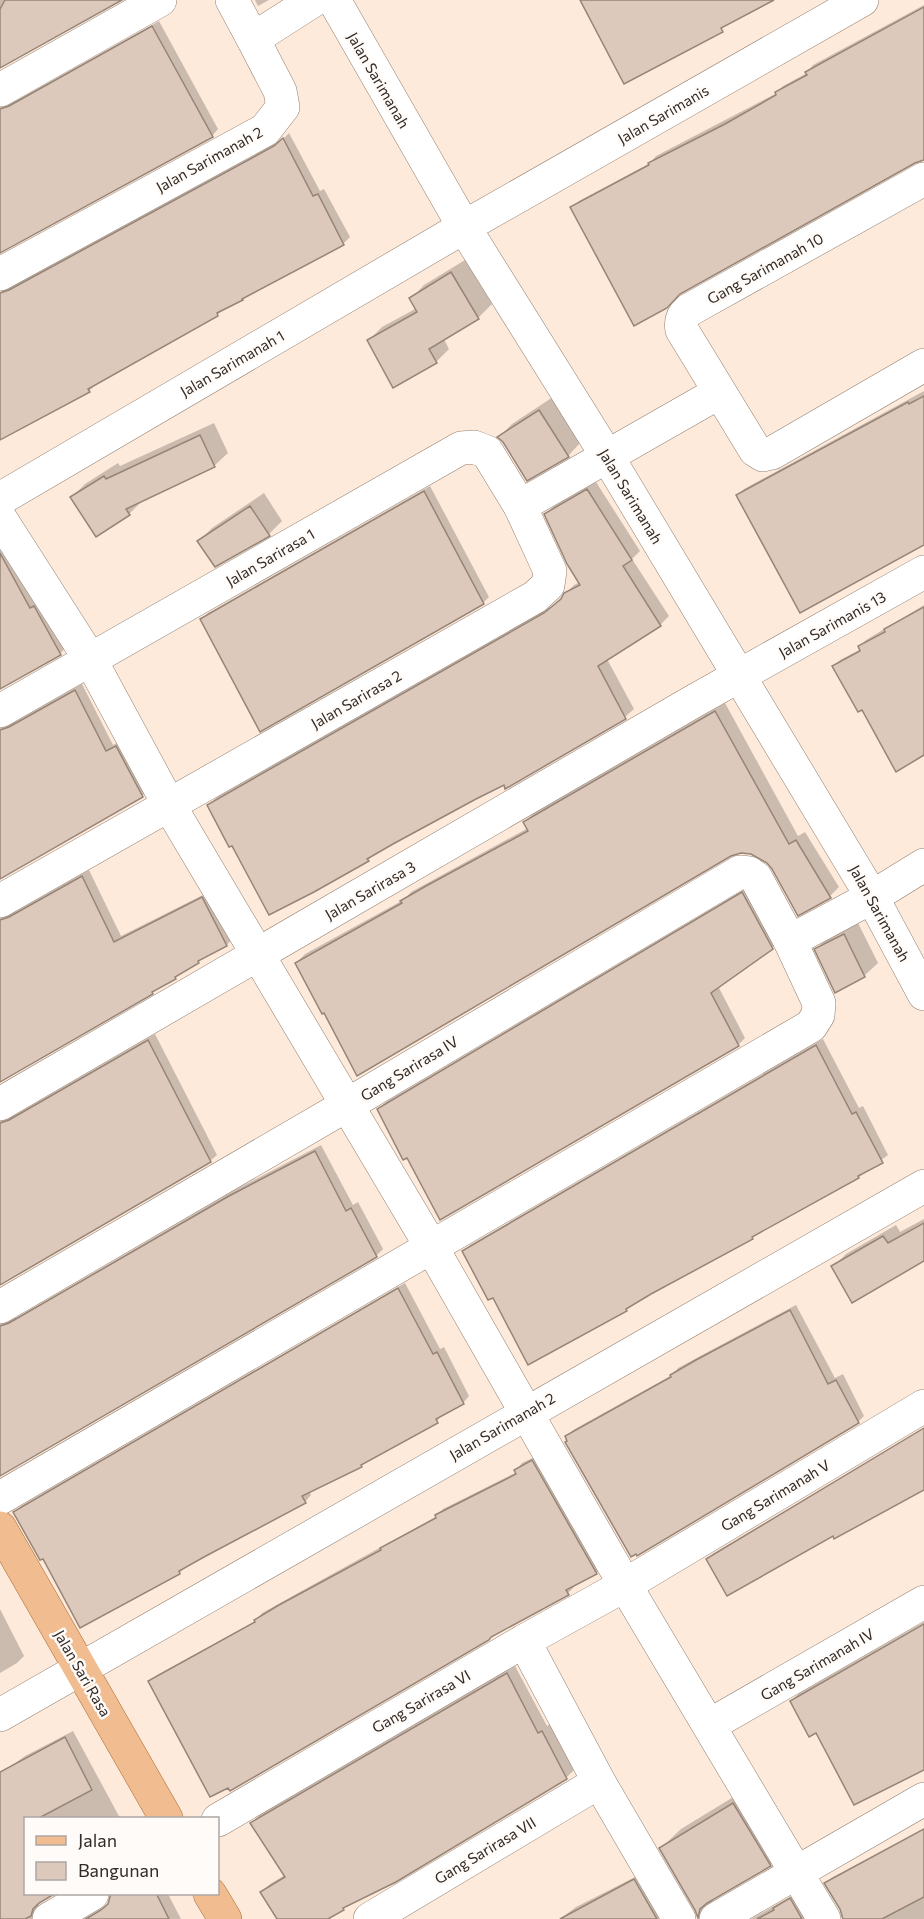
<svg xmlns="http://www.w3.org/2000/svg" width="924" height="1919" font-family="Commissioner,sans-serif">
<rect width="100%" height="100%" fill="#feeadb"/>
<!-- shadow -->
<g fill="#0003">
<polygon points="0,0 119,0 0,67"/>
<polygon points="255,0 269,0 258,6"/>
<polygon points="924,5 924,158 572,208 579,201 650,163 656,156 777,93 783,86 807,73 813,65"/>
<polygon points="159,21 218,129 212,136 0,252 0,101 6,103 17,100"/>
<polygon points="289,133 320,191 324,189 350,237 343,244 224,309 217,315 95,385 89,391 0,438 0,292 282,140"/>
<polygon points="465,260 492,304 478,318 444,339 449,349 436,362 369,340 382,327 417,308 411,299 424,285"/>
<polygon points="924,391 924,543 738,495 744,489"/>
<polygon points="553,397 581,442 568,456 504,441 499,437 512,424"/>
<polygon points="214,423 228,453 214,466 142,501 129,514 72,497 85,484 118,463 120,466"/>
<polygon points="596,482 640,551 632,559 669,616 660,625 607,659 634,709 625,717 506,787 504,783 376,852 368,860 233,844 209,805 217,797 554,605 574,585 580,582 546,514 554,506"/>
<polygon points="430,486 489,597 483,603 202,619 208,613"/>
<polygon points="264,493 282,521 269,534 199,541 212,528"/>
<polygon points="0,540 66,647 60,654 0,688"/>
<polygon points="924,605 924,754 862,708 834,667 840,660 861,649 859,647 866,640"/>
<polygon points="82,684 113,745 122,740 149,789 142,796 0,878 0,722 7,724 17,721"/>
<polygon points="725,703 798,836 805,832 839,887 830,896 798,914 768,862 752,853 741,852 296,963 305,954 405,899 411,892 528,828 525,822 534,813"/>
<polygon points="89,870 121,936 209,892 233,938 227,945 203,957 152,992 0,1081 0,912 8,914 17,911"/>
<polygon points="750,886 779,941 772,948 718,986 745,1038 738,1045 407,1156 379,1109 386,1102"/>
<polygon points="857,921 878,963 864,976 816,949 830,936"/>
<polygon points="155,1034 217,1155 210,1161 0,1284 0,1115 7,1117 17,1114"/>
<polygon points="823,1039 859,1108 863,1106 888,1155 859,1177 759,1232 752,1238 633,1303 626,1310 529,1363 494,1296 464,1251 470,1245"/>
<polygon points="321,1145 353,1205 358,1202 383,1249 376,1256 0,1475 0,1318 8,1320 18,1317 237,1189"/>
<polygon points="924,1219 924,1256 833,1267 846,1254 896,1225 900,1232"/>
<polygon points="405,1283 440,1349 444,1347 469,1396 463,1403 443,1413 437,1421 309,1491 311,1495 305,1502 186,1567 179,1573 44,1557 15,1513 21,1506"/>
<polygon points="796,1305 835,1378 843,1374 864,1416 858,1422 569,1441 567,1437 573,1430 672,1375 678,1368 704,1354"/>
<polygon points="924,1429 924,1488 834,1534 707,1559 714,1553"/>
<polygon points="539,1455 603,1567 596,1573 573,1585 574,1587 568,1593 150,1682 157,1675 256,1621 262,1613 437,1516 443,1509 517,1472 516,1470 522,1463"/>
<polygon points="0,1609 24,1656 17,1663 0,1673"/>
<polygon points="924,1622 924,1766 817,1731 792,1701 798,1694"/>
<polygon points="515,1666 547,1726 550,1724 574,1770 566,1778 325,1919 279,1919 262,1892 270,1884 285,1875 252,1823 260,1815"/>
<polygon points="73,1731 120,1818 26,1818 26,1894 40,1901 37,1911 40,1919 0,1919 0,1774 25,1756"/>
<polygon points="753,1785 789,1845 770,1865 717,1897 698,1915 661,1848 681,1829"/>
<polygon points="924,1828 924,1919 844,1919 841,1909 826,1883 833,1877"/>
<polygon points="641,1874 668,1919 560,1919 576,1907"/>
<polygon points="797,1893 812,1919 751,1919"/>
<polygon points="112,1894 168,1894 181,1919 83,1919 110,1904"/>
</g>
<!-- building -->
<g fill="#ddc9bb" stroke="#968476" stroke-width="1.5">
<polygon points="5,0 122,0 0,68 0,9"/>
<polygon points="580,0 774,0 721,28 723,32 624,84"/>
<polygon points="924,7 924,160 915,163 680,294 667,308 634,326 570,207 649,165 648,163 725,124 776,95 775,92 807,75 805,72"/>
<polygon points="152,26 213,137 0,253 0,109 9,106"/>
<polygon points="283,138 313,196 318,194 344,245 242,299 243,300 217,313 218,316 88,389 90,392 0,440 0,293 9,290 274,146"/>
<polygon points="451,272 479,319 429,349 437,363 393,388 367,340 417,312 409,298"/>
<polygon points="924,396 924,545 800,613 736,495 908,402 909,404"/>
<polygon points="539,410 569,457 527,481 503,442 497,437"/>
<polygon points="200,435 215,467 126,509 130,515 96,537 70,497 104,476 106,479"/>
<polygon points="587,489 632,560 623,566 661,626 598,666 626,719 505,789 504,785 476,799 393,844 367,859 369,861 314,892 269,915 232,846 229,847 207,805 544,613 561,599 564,593 580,585 567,564 544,514"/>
<polygon points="424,491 484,604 260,732 200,619"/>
<polygon points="250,506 270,536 215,567 197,541"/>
<polygon points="0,553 30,608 34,606 39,615 61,655 0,689"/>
<polygon points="924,607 924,755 896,772 862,710 858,712 832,666 860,651 858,646 885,632 884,629"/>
<polygon points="75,690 106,751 116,746 143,797 0,879 0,730 9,727"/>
<polygon points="715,711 789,844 796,840 831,898 798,916 772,869 767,863 751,854 741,853 731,856 357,1076 324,1013 322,1014 295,963 402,903 400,901 426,886 528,831 523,822"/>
<polygon points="82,876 114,942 202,897 227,946 198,961 199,963 175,977 176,979 152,992 153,994 0,1082 0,920 9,917"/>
<polygon points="742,892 773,949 711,993 739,1046 440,1220 407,1158 403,1160 377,1109"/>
<polygon points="844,934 865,977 835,993 814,949"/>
<polygon points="148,1040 211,1162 0,1285 0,1123 9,1120"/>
<polygon points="816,1045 852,1114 856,1112 883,1163 858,1176 859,1178 752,1237 753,1239 651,1294 626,1309 627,1311 528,1365 493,1298 488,1300 462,1251"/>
<polygon points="315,1151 346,1211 351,1208 377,1257 0,1476 0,1326 9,1323 229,1196"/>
<polygon points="924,1223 924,1261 852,1303 831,1266 883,1236 888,1243"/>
<polygon points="398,1288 433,1354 437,1352 464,1404 436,1419 438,1423 361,1465 362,1467 302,1496 306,1503 204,1557 179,1571 180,1574 80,1628 43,1559 40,1560 13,1512"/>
<polygon points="790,1310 828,1384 836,1380 859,1423 637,1556 636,1554 631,1557 565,1442 567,1441 565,1436 671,1377 670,1375 696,1360"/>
<polygon points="924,1428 924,1490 834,1539 833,1536 727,1596 706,1559"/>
<polygon points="532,1460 597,1574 566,1590 569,1595 491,1637 489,1640 230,1791 228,1788 210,1797 148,1681 255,1622 254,1620 279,1605 381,1550 380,1548 436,1518 435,1515 516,1474 514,1470"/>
<polygon points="924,1624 924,1770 854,1805 816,1733 809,1737 790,1701"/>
<polygon points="507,1673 538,1733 542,1731 567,1779 396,1882 343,1908 344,1910 328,1919 277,1919 260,1892 285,1877 250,1823"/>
<polygon points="65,1737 92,1790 39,1818 26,1818 26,1893 56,1893 39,1903 33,1909 31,1916 25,1919 0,1919 0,1772"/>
<polygon points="733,1803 771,1866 707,1903 700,1909 698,1918 695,1910 659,1848"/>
<polygon points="924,1829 924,1897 882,1919 843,1919 840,1909 824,1883"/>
<polygon points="634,1879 657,1919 560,1919"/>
<polygon points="111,1893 156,1893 169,1919 86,1919 101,1910 108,1904"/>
<polygon points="790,1898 802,1919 757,1919 774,1910 773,1908"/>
</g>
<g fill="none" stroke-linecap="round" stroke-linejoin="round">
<defs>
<g id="minor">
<polyline points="232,0 253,39"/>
<polyline points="334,0 464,227 607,456 872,897 924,994"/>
<polyline points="0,90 160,0"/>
<path d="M 924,179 L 689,310 C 682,316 680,321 682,330 L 755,450 L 763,455 L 772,453 L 924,365"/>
<polyline points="0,274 265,130 283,107 280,91 253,39 314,0"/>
<polyline points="0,499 464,227 862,0"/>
<polyline points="520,506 718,393"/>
<polyline points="0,518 90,659 169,805 432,1248 625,1585 824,1919"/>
<polyline points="0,711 461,448 474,447 487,452 520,506 550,571 548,585 535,597 0,901"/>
<polyline points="790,941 872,897 924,865"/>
<polyline points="0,1104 694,701 924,572"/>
<polyline points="0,1307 347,1105 740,872 749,873 756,878 790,941 819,1003 818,1015 811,1026 0,1498"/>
<polyline points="524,1641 599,1782 679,1919"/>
<polyline points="0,1715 924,1186"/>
<polyline points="710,1725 924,1602"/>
<polyline points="218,1820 524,1641 625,1585 924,1406"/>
<polyline points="49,1919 92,1894"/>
<polyline points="370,1919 599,1782"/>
<polyline points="716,1919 924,1799"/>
</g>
<g id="major">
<polyline points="0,1528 166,1818"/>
<polyline points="210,1894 225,1919"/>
</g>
</defs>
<!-- minor casing -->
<use href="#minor" stroke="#928072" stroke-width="34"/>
<!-- major casing -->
<use href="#major" stroke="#a86c39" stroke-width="34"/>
<!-- minor -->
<use href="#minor" stroke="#fff" stroke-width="33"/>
<!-- major -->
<use href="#major" stroke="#f1bc8f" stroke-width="33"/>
</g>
<g text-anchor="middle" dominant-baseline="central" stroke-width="5" stroke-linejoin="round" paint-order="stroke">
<!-- street labels -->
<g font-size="15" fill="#322a25" stroke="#fffbf8">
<text transform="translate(379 80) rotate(60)">Jalan Sarimanah</text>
<text transform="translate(663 114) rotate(-30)">Jalan Sarimanis</text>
<text transform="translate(209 159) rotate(-29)">Jalan Sarimanah 2</text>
<text transform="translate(765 268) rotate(-29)">Gang Sarimanah 10</text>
<text transform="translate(232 363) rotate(-30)">Jalan Sarimanah 1</text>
<text transform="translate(631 496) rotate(59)">Jalan Sarimanah</text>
<text transform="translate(270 557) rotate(-30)">Jalan Sarirasa 1</text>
<text transform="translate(832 624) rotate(-29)">Jalan Sarimanis 13</text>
<text transform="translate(356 699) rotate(-30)">Jalan Sarirasa 2</text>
<text transform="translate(370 890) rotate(-30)">Jalan Sarirasa 3</text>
<text transform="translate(880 913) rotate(61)">Jalan Sarimanah</text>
<text transform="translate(409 1068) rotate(-31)">Gang Sarirasa IV</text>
<text transform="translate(502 1426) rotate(-30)">Jalan Sarimanah 2</text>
<text transform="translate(775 1495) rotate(-31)">Gang Sarimanah V</text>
<text transform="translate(817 1664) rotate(-30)">Gang Sarimanah IV</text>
<text transform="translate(83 1673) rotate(60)">Jalan Sari Rasa</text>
<text transform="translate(421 1701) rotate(-30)">Gang Sarirasa VI</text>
<text transform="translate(485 1850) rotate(-31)">Gang Sarirasa VII</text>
</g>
</g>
<!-- legend -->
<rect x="24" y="1817" width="195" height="78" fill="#fffbf8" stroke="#ada7a4" stroke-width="1.5"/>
<rect x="36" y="1836" width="30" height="9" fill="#f1bc8f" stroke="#ada7a4" stroke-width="1.5"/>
<text x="78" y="1847" font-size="18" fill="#322a25">Jalan</text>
<rect x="36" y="1862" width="30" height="18" fill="#ddc9bb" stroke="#ada7a4" stroke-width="1.5"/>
<text x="78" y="1877" font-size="18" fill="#322a25">Bangunan</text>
</svg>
